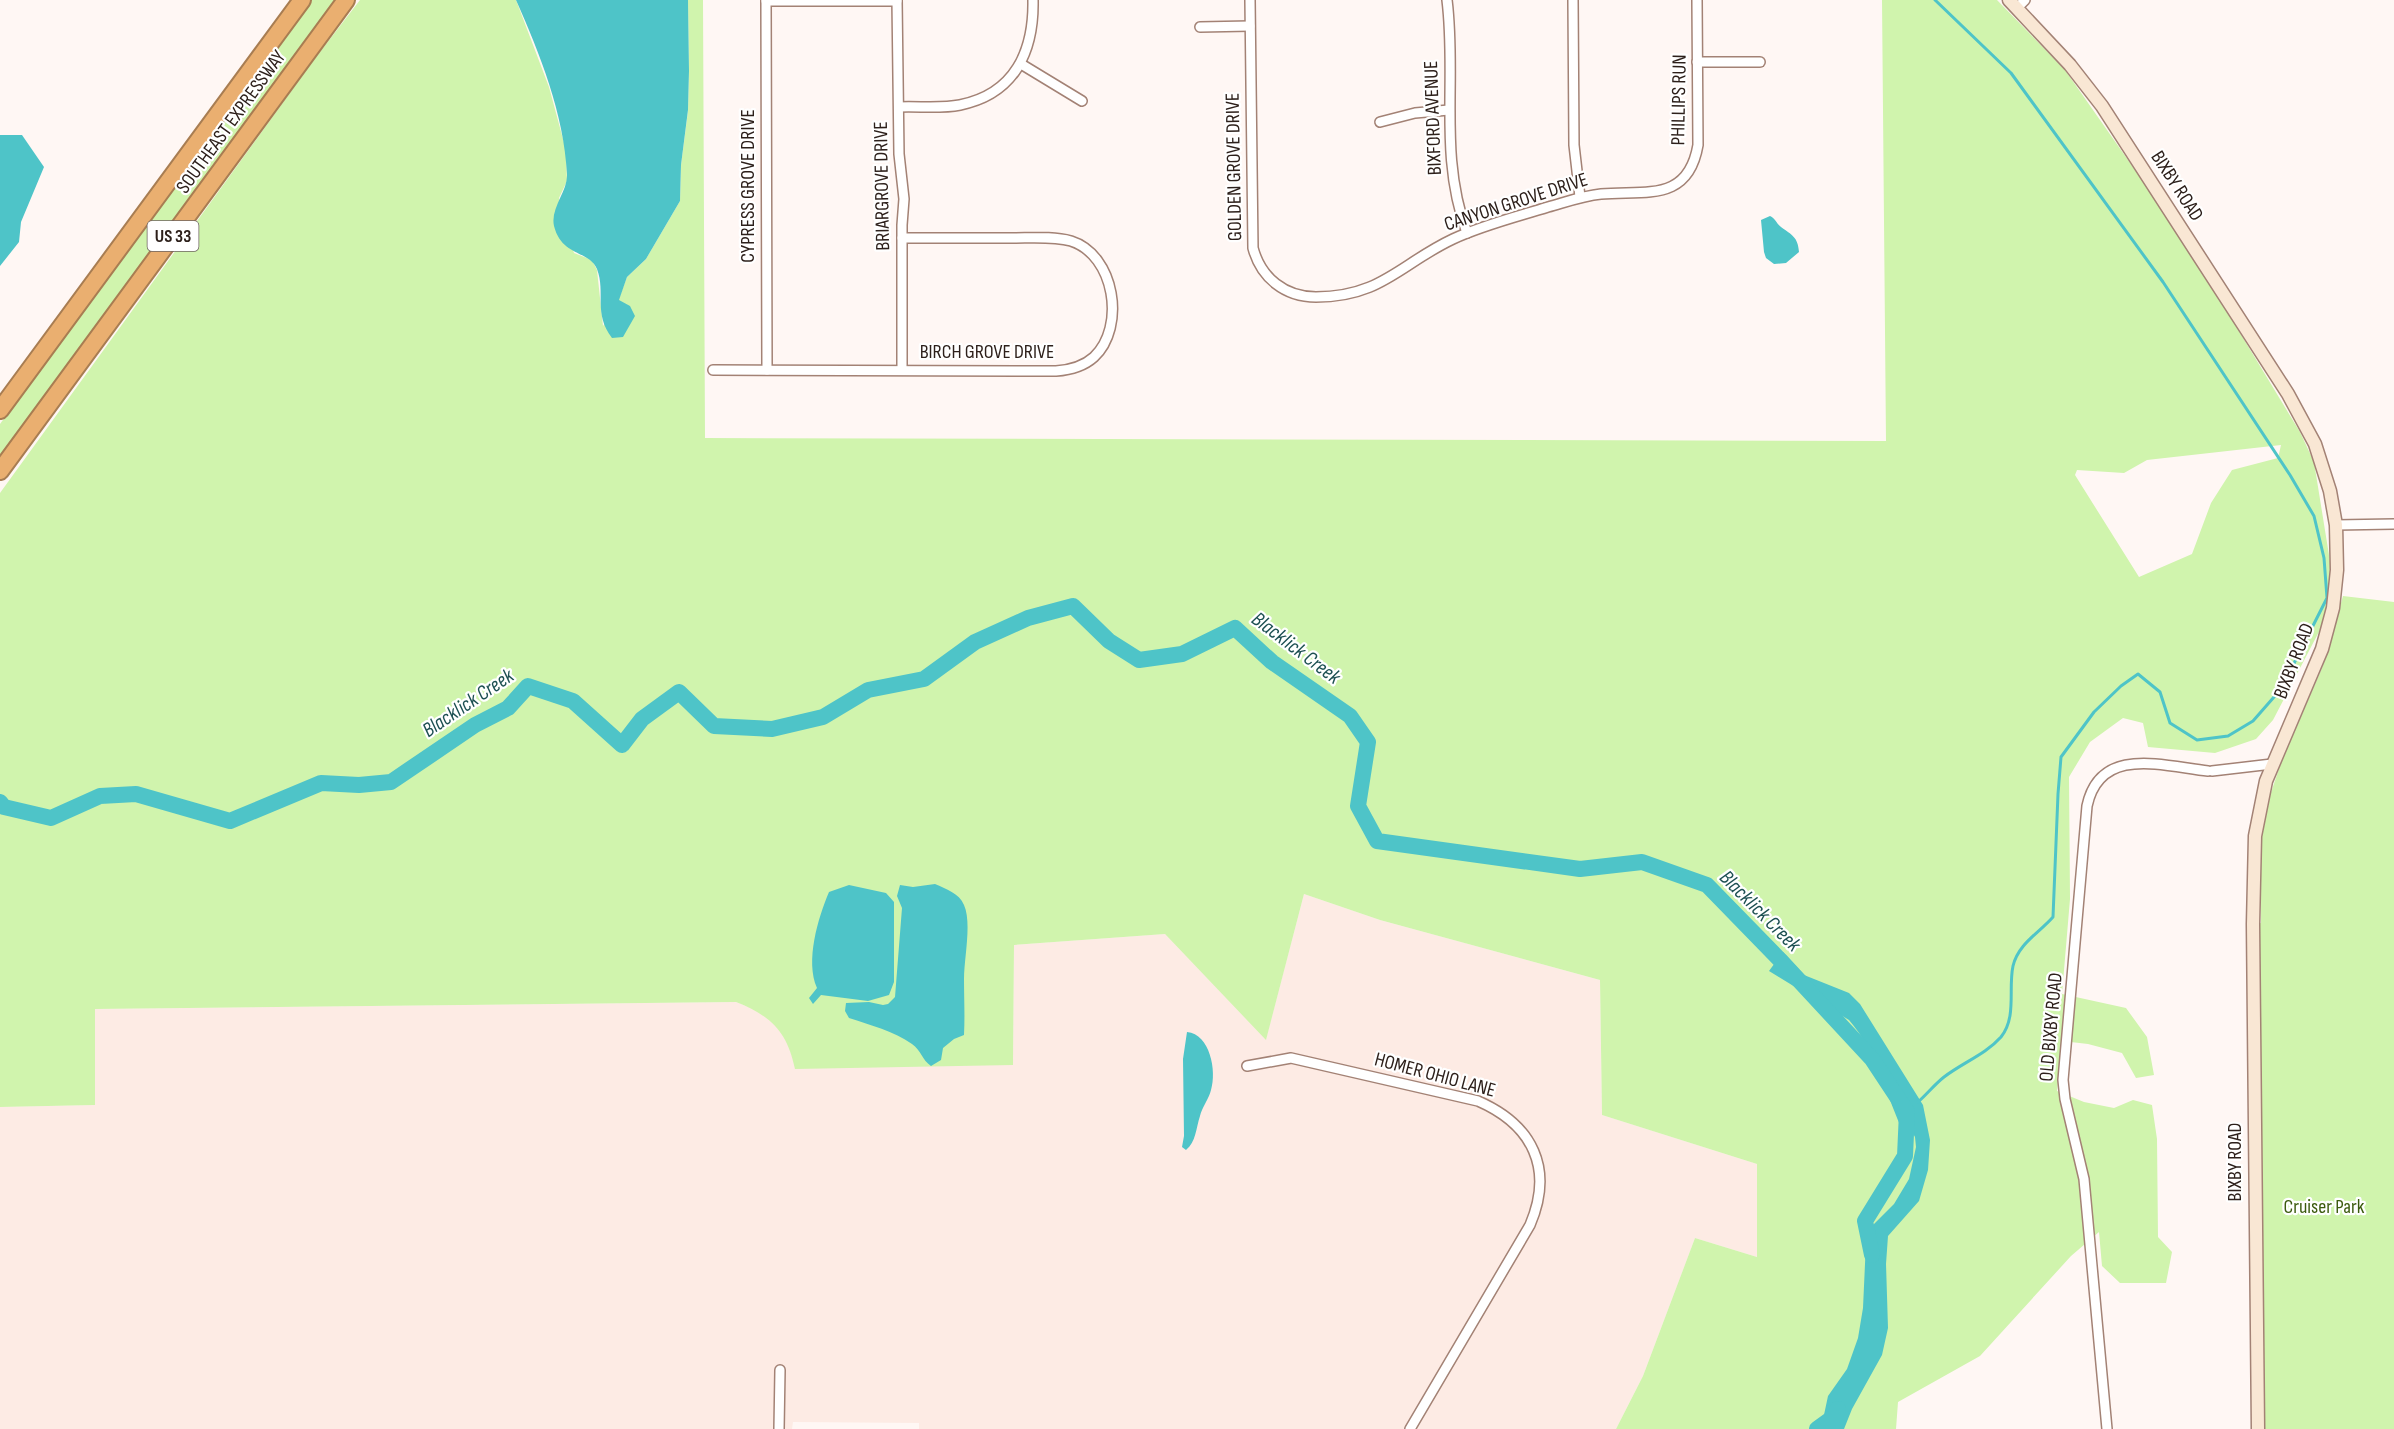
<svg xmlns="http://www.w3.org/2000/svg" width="2394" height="1429" font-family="'Sofia Sans Condensed',sans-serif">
<rect width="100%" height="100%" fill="#fff7f4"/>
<!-- built -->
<polygon fill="#fdebe4" points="1304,894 1380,920 1600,980 1602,1115 1757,1164 1757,1257 1695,1238 1643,1376 1616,1429 919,1429 919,1423 793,1422 792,1429 0,1429 0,1107 95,1105 95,1009 736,1002 761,1012 780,1029 791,1049 1013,1065 1014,945 1165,934 1266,1039"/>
<!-- green -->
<g fill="#d0f4ad" fill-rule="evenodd">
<polygon points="311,0 338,0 0,460 0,424"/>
<path d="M 360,0 L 516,0 L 549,87 L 566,150 L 567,181 L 559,198 L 574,253 L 592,260 L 597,270 L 603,326 L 618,301 L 627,277 L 646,259 L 680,201 L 681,165 L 688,111 L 689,71 L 688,0 L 703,0 L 705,438 L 1886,441 L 1882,0 L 1997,0 L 2065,70 L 2142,180 L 2234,323 L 2300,432 L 2314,462 L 2333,580 L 2323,624 L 2273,720 L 2256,739 L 2215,753 L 2148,747 L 2143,723 L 2123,718 L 2090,742 L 2069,777 L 2070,899 L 2062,994 L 2126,1008 L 2147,1037 L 2154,1075 L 2136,1078 L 2122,1053 L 2088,1044 L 2062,1041 L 2057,1091 L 2084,1102 L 2114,1108 L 2133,1100 L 2152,1105 L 2157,1139 L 2158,1237 L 2172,1252 L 2166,1283 L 2120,1283 L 2102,1266 L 2099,1232 L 2071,1256 L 1980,1356 L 1898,1402 L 1896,1429 L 1616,1429 L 1643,1376 L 1695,1238 L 1757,1257 L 1757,1164 L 1602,1115 L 1600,980 L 1380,920 L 1304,894 L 1266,1040 L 1165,934 L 1014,945 L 1013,1065 L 795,1069 C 787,1031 771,1016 736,1002 L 95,1009 L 95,1105 L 0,1107 L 0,493 L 313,61 ZM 2281,445 L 2278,458 L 2232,470 L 2211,503 L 2192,554 L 2139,577 L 2075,475 L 2077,470 L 2124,473 L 2147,460 Z"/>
<polygon points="2343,596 2394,602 2394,1429 2258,1429 2253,924 2261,923 2260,864 2263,816 2282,760 2322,668"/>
</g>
<!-- water -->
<g fill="#4ec4c8">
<path d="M 516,0 L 688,0 L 689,71 L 688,110 L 681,165 L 680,201 L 646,259 L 627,277 L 619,300 L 630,306 L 635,316 L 623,337 L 612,338 C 593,313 606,293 597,269 C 589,250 562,257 554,226 C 550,208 568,191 567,174 C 564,114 540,54 516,0 Z"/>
<polygon points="0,135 22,135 44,167 21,222 19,242 0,266"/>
<path d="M 1770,216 C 1776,219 1776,223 1781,227 C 1792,235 1798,237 1799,252 L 1786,263 L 1774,264 L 1766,258 L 1764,252 L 1761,220 Z"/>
<path d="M 935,884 C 946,889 959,893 964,905 C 972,923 964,958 964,979 C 964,997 965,1016 964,1035 L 954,1039 L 943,1048 L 941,1060 L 931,1066 C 922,1060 921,1050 912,1044 C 894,1031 870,1025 849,1018 L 845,1011 L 846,1003 L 869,1002 L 883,1005 L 888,1004 L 895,997 L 902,908 L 897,896 L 900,885 L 913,887 Z"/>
<path d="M 849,885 L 886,893 L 894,902 L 894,982 L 889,995 L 868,1001 L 821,995 L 813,1004 L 809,998 L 817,988 C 805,961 818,918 829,892 Z"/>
<path d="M 1783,952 L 1804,975 L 1849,993 L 1860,1004 L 1923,1105 L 1930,1140 L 1928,1170 L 1919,1201 L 1888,1236 L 1886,1264 L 1888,1328 L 1882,1355 L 1852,1409 L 1844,1429 L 1821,1429 L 1828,1396 L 1847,1369 L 1858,1338 L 1863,1308 L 1866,1242 L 1869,1229 L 1894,1204 L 1909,1179 L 1916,1147 L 1915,1137 L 1908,1125 L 1901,1127 C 1885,1091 1876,1051 1849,1020 L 1769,971 Z"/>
<path d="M 1187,1032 C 1210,1034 1217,1071 1211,1090 C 1209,1099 1202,1107 1200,1116 C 1196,1128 1196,1142 1186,1150 L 1182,1147 L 1184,1136 L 1183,1059 Z"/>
</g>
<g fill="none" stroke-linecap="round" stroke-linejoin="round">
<!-- stream -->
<path stroke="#4ec4c8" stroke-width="3" d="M 1918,1102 C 1927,1094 1935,1084 1944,1077 C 1962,1063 1986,1054 2001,1037 C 2017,1017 2008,989 2013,966 C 2018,944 2039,933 2053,917 L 2058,794 L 2061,757 L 2094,712 L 2121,686 L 2138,674 L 2160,692 L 2170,723 L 2197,740 L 2228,736 L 2253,721 L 2281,689 L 2327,598 L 2324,558 L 2314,516 L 2290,475 L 2163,282 L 2011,73 L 1935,0"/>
<!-- river -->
<g stroke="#4ec4c8" stroke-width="16">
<polyline points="0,802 4,807 51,818 100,796 136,794 230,821 321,783 359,785 391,782 475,725 508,708 528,686 573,701 622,745 642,719 679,692 714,726 772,729 823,717 868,690 924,679 975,642 1028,618 1073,606 1109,641 1139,660 1182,654 1235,628 1272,662 1350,716 1368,742 1358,806 1377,841 1580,869 1642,862 1707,885 1780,960 1872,1059 1907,1112 1905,1156 1865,1221 1872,1255"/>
<polyline points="1817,1429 1835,1416 1838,1409"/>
</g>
<defs>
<g id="street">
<polyline points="766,0 767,370"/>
<polyline points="897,0 899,154 904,199 902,225 902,370"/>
<path d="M 1250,0 L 1253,248 C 1261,278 1285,297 1316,297 C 1381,297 1400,264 1453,239 C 1483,225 1516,217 1548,207 C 1566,202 1582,196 1601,194 C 1645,190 1688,203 1698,145 L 1697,0"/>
<path d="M 1447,0 C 1457,80 1438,154 1467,233"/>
<polyline points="1573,0 1574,145 1580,197"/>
<polyline points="766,1 897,1"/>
<polyline points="2017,8 2025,0"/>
<polyline points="1200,27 1250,26"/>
<polyline points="1697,62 1760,62"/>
<polyline points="1021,64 1082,101"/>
<path d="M 899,107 C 919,106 940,109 960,105 C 1015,94 1034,51 1033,0"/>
<polyline points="1380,122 1415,113 1449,110"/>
<path d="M 713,370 L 1056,371 C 1070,370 1083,367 1094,357 C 1126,327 1115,255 1071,241 C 1053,236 1031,238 1012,238 C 975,238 938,238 902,238"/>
<polyline points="2336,525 2394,524"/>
<polyline points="2212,771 2272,764"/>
<path d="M 1247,1066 L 1291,1058 L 1478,1101 C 1533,1125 1554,1169 1530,1225 L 1410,1429"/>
<polyline points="779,1429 780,1370"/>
<path d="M 2107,1429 L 2084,1179 L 2065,1099 L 2063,1080 L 2087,806 C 2100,745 2163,766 2208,771"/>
</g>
<polyline id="secondary" points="2009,0 2070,65 2102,106 2288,394 2315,444 2330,491 2336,525 2337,570 2333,608 2322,649 2266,781 2255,836 2253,924 2258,1429"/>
<g id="highway">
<polyline points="0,410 302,0"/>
<polyline points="0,471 346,0"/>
</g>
</defs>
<!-- street casing -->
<use href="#street" stroke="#a38275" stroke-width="12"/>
<!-- secondary casing -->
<use href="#secondary" stroke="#a38275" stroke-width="15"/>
<!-- highway casing -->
<use href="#highway" stroke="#a87d52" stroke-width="20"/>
<!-- street -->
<use href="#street" stroke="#fff" stroke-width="9"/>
<!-- secondary -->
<use href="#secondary" stroke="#f9e7d4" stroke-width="12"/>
<!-- highway -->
<use href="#highway" stroke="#eaaf70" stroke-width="16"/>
</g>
<g text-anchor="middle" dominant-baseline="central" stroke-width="4.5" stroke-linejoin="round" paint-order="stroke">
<!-- shield labels -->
<rect fill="#fff" stroke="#6c635f" stroke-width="1.5" x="147.5" y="221" width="51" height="30" rx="4.5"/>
<g font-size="18" font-weight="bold" fill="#2d201b">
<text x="173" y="236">US 33</text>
</g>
<!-- street labels -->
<g font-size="20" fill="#2d201b" stroke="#fff">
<text transform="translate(1679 100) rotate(-89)">PHILLIPS RUN</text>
<text transform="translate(1433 118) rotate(-92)">BIXFORD AVENUE</text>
<text transform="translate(231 122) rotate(-54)">SOUTHEAST EXPRESSWAY</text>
<text transform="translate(1234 167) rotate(-91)">GOLDEN GROVE DRIVE</text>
<text transform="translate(748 186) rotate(-90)">CYPRESS GROVE DRIVE</text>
<text transform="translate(882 186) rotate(-91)">BRIARGROVE DRIVE</text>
<text transform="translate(2177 186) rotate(57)">BIXBY ROAD</text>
<text transform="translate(1516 202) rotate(-18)">CANYON GROVE DRIVE</text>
<text x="987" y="352">BIRCH GROVE DRIVE</text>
<text transform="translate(2294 661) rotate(-69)">BIXBY ROAD</text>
<text transform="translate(2051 1027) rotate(-85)">OLD BIXBY ROAD</text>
<text transform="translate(1435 1075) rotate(15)">HOMER OHIO LANE</text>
<text transform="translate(2235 1162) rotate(-90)">BIXBY ROAD</text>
</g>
<!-- park labels -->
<g font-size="20" fill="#3c5b0e" stroke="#fff">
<text x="2324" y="1207">Cruiser Park</text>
</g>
<!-- water labels -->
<g font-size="21" font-style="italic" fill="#1d5052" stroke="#fff">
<text transform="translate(1296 648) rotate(37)">Blacklick Creek</text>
<text transform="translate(468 703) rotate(-34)">Blacklick Creek</text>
<text transform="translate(1760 911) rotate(45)">Blacklick Creek</text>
</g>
</g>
</svg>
